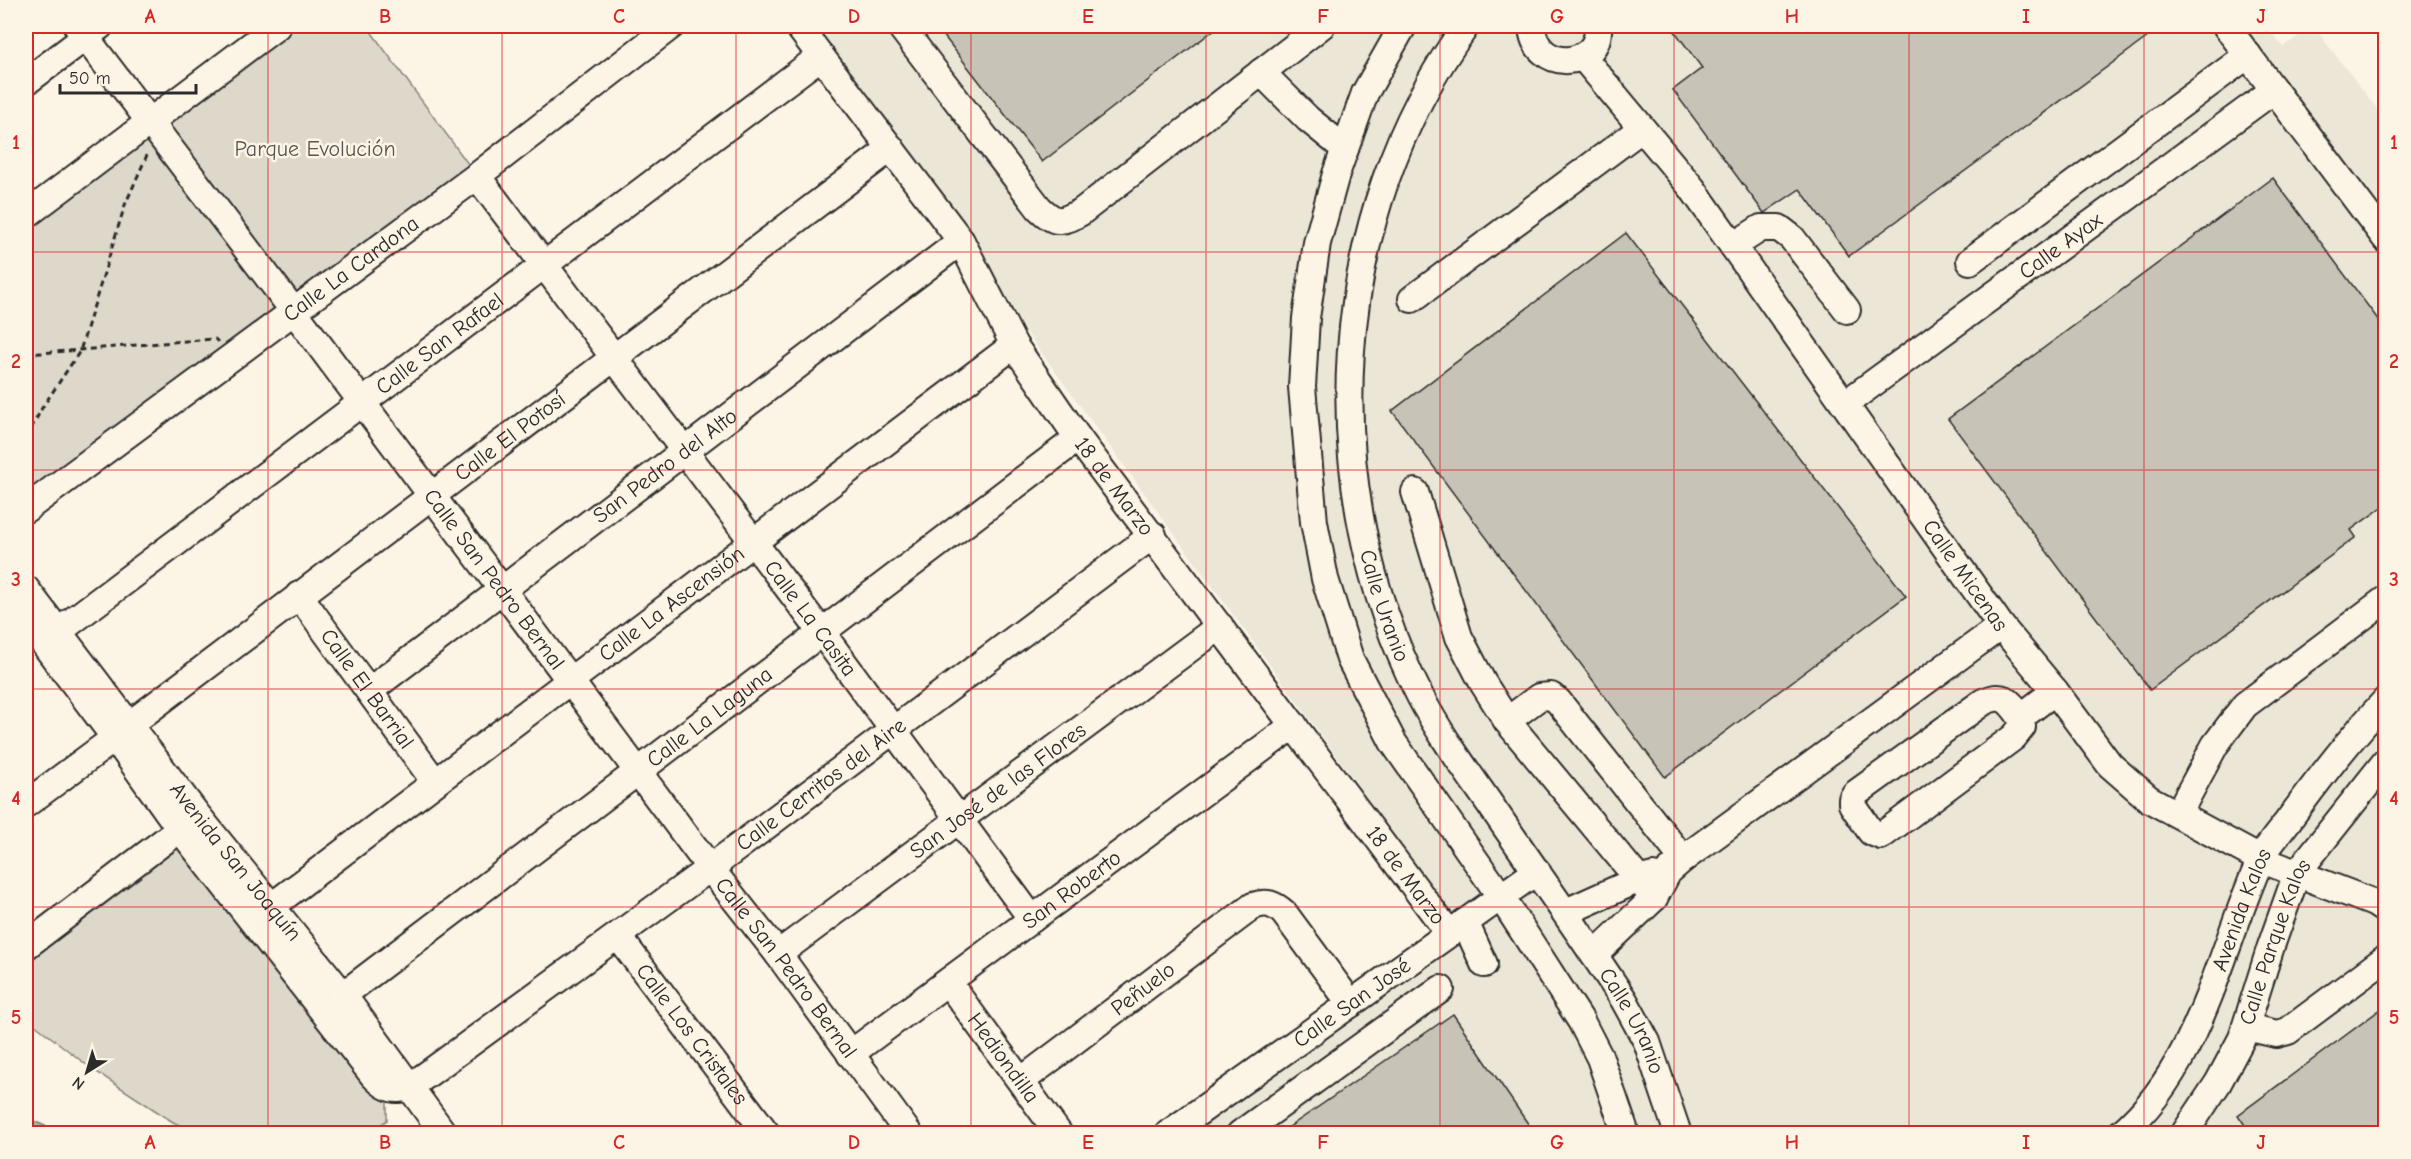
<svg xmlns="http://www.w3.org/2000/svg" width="2411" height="1159" font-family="'Comic Neue',sans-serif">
<rect width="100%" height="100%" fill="#fcf5e5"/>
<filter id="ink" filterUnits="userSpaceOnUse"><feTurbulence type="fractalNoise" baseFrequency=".0167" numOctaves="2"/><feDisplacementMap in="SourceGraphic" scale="12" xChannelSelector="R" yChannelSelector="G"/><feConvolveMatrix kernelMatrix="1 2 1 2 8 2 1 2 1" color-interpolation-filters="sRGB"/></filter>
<g filter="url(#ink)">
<!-- built -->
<polygon fill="#ece6d7" points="802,26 2266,26 2283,47 2313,26 2385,119 2385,1133 1161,1133 1451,912"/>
<!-- green -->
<g fill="#ded8ca" stroke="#84827a" stroke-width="1.5">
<polygon points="277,26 367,26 477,176 26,509 26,215"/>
<polygon points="180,829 387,1088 387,1120 368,1133 196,1133 173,1122 92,1069 26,1018 26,946"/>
</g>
<!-- water -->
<polygon fill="#b4b0a5" stroke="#7d7b74" stroke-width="1.5" points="26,1118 62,1133 26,1133"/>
<!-- building -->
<g fill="#c8c3b7" stroke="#2b2b2b" stroke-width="1.5">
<polygon points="936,26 1219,26 1042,162"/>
<polygon points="1671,26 2145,26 2152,34 1849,256 1800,189 1764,213 1673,90 1702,68"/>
<polygon points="2273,178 2385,329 2385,505 2351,530 2356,537 2150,690 1948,419"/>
<polygon points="1626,233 1906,596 1665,777 1392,411"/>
<polygon points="2385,1006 2385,1134 2251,1134 2238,1115"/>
<polygon points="1453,1014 1535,1134 1279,1134"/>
</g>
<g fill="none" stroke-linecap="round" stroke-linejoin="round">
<defs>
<g id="minor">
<path id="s1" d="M 77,26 L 293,310 L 710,868 L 778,954 L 909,1134"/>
<path id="s2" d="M 798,26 L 961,241 L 1014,345 L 1078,438 L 1449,933"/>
<path d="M 900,26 L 1039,208 C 1056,224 1061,223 1081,212 L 1321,26"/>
<polyline points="1403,26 1365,93 1336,174 1317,243 1306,318 1302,387 1314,522 1325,579 1350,659 1393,742 1501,897 1581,1021 1600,1058 1626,1134"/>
<path id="s3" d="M 1466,26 C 1327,216 1313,487 1420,696 C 1441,737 1470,775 1496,813 C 1539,876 1583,937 1624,1000 L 1647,1042 L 1678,1134"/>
<path d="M 1532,26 C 1534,73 1601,70 1598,26"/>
<polyline points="2226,26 2386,239"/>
<path id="s4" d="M 1582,56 L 1692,188 L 2001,626 L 2055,691 L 2110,765 L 2149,799 L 2260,859 L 2374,903 L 2386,911"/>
<polyline points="1261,72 1308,119 1345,149"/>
<polyline points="26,82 100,26"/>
<path id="s5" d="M 477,176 L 822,633 L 1032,919"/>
<polyline points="26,215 277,26"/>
<polyline points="1733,246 1761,228 1779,228 1792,238 1847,310"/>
<polyline points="1970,261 2248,55"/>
<polyline points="1412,299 1641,129"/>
<path id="s6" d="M 1846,403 L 2274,90"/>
<polyline points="1415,492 1459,637 1483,683 1507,721 1654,898"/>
<path id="s7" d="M 26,509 L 477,176 L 671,26"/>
<path id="s8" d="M 26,589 L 198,816 L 343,995 L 444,1134"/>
<path id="s9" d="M 299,595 L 435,782"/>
<path id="s10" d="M 26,620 L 115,738 L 180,829 L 373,1075 C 392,1096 404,1091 425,1076 L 710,868 L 1153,535"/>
<path id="s11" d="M 59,631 L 821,56"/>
<path id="s12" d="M 369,691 L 961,241"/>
<path d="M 2021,717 C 2009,701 2004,692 1983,702 L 1855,794 L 1852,799 L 1852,804 L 1871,832 L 1881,836 L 2014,737 L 2022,727 L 2021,717 L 2055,691"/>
<polyline points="1507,721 1539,697 1551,696 1558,701 1683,859"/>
<path id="s13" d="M 129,725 L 891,148"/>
<polyline points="26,804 115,738"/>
<polyline points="2178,814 2215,745 2245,705 2386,599"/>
<path id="s14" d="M 272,906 L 1014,345"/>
<polyline points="1566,912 1637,880 1653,876"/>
<polyline points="1465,922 1484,964"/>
<path id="s15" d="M 618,936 L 767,1134"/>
<polyline points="26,946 193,819"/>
<path id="s16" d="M 778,954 L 1220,626"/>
<polyline points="1594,955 1654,898 1668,872 1683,859 2001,626"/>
<path id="s17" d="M 948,982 L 1059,1134"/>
<path id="s18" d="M 343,995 L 1078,438"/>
<polyline points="2246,1027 2277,1034 2288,1031 2386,958"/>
<path id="s19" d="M 850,1054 L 1294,725"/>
<path id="s20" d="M 1021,1081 L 1253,906 C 1267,901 1274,904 1284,913 L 1351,1004"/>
<path id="s21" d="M 1168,1134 L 1537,871"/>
<polyline points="1240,1134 1441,989"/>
<path id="s22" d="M 2120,1134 C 2199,1068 2220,951 2260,861 C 2266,847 2279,833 2288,821 C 2319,779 2350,738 2386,700"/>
<path id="s23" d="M 2184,1134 L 2218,1083 L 2242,1038 L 2271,946 L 2297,873 L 2386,761"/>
</g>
</defs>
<!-- minor casing -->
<use href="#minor" stroke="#2b2b2b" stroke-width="30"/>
<!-- path -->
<g stroke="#2b2b2b" stroke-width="3" stroke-dasharray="6 4.5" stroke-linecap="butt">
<path d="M 26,354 C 89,350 151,343 215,339 L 218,342"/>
<polyline points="26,438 42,408 80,351 125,205 147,155"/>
</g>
<!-- minor -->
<use href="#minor" stroke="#fcf5e5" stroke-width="26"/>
</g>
</g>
<!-- grid -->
<path fill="none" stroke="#d62828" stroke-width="1.5" stroke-opacity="0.55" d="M 268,26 L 268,1134M 502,26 L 502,1134M 736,26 L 736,1134M 971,26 L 971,1134M 1206,26 L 1206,1134M 1440,26 L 1440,1134M 1674,26 L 1674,1134M 1909,26 L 1909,1134M 2144,26 L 2144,1134M 26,252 L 2386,252M 26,470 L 2386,470M 26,689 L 2386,689M 26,907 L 2386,907"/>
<g text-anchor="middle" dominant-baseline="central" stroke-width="5" stroke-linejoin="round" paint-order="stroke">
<!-- park labels -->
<g font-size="22" fill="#585653" stroke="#fcf5e5">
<text x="315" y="149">Parque Evolución</text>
</g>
<!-- street labels -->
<g font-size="22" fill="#2b2b2b" stroke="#fcf5e5">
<text stroke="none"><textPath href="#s6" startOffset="266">Calle Ayax</textPath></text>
<text stroke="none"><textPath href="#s7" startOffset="404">Calle La Cardona</textPath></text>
<text stroke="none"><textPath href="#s11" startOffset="477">Calle San Rafael</textPath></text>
<text stroke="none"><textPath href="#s13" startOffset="478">Calle El Potosí</textPath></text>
<text stroke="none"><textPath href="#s12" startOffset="372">San Pedro del Alto</textPath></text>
<text stroke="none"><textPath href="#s2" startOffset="560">18 de Marzo</textPath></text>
<text stroke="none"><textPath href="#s4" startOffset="646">Calle Micenas</textPath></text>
<text stroke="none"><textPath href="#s1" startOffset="693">Calle San Pedro Bernal</textPath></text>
<text stroke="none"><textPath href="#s14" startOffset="501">Calle La Ascensión</textPath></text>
<text stroke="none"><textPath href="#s3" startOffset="608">Calle Uranio</textPath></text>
<text stroke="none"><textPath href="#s5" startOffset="554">Calle La Casita</textPath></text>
<text stroke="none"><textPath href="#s9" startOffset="116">Calle El Barrial</textPath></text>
<text stroke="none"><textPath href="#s18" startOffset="460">Calle La Laguna</textPath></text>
<text stroke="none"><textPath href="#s10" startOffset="1124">Calle Cerritos del Aire</textPath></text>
<text stroke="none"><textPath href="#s16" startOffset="274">San José de las Flores</textPath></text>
<text stroke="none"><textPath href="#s8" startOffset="344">Avenida San Joaquín</textPath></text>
<text stroke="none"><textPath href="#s2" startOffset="1046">18 de Marzo</textPath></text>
<text stroke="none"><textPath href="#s19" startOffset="276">San Roberto</textPath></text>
<text stroke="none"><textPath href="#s22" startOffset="258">Avenida Kalos</textPath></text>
<text stroke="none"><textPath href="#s23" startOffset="214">Calle Parque Kalos</textPath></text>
<text stroke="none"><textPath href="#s1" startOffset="1179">Calle San Pedro Bernal</textPath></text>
<text stroke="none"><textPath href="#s20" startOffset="153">Peñuelo</textPath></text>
<text stroke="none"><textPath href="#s21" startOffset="226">Calle San José</textPath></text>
<text stroke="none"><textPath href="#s3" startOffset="1094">Calle Uranio</textPath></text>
<text stroke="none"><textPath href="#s15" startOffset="123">Calle Los Cristales</textPath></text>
<text stroke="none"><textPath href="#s17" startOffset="94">Hediondilla</textPath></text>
</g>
</g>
<!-- margin -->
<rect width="2411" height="1159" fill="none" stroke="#fcf5e5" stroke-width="66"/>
<!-- north arrow -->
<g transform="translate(87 1072) rotate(217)" stroke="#fcf5e5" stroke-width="4.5" paint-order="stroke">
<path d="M0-4.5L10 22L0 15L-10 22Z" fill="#2b2b2b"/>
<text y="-9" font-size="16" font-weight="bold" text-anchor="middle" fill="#2b2b2b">N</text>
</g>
<!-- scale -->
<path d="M60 84v9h136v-9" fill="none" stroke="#2b2b2b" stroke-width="3"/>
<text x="69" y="84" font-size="18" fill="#2b2b2b" stroke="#fcf5e5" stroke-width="4.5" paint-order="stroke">50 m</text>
<rect x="33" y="33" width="2345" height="1093" fill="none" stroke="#d62828" stroke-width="2"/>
<g font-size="20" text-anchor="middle" font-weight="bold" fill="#d62828">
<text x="150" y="23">A</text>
<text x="385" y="23">B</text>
<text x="619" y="23">C</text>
<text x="854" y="23">D</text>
<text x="1088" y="23">E</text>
<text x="1323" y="23">F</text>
<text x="1557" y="23">G</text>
<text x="1792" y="23">H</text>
<text x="2026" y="23">I</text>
<text x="2261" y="23">J</text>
<text x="16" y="149">1</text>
<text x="2394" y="149">1</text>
<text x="16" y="368">2</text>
<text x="2394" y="368">2</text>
<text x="16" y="586">3</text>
<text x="2394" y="586">3</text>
<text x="16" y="805">4</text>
<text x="2394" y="805">4</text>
<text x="16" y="1024">5</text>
<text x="2394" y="1024">5</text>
<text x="150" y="1149">A</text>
<text x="385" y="1149">B</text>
<text x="619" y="1149">C</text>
<text x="854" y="1149">D</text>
<text x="1088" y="1149">E</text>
<text x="1323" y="1149">F</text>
<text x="1557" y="1149">G</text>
<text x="1792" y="1149">H</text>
<text x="2026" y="1149">I</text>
<text x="2261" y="1149">J</text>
</g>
</svg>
